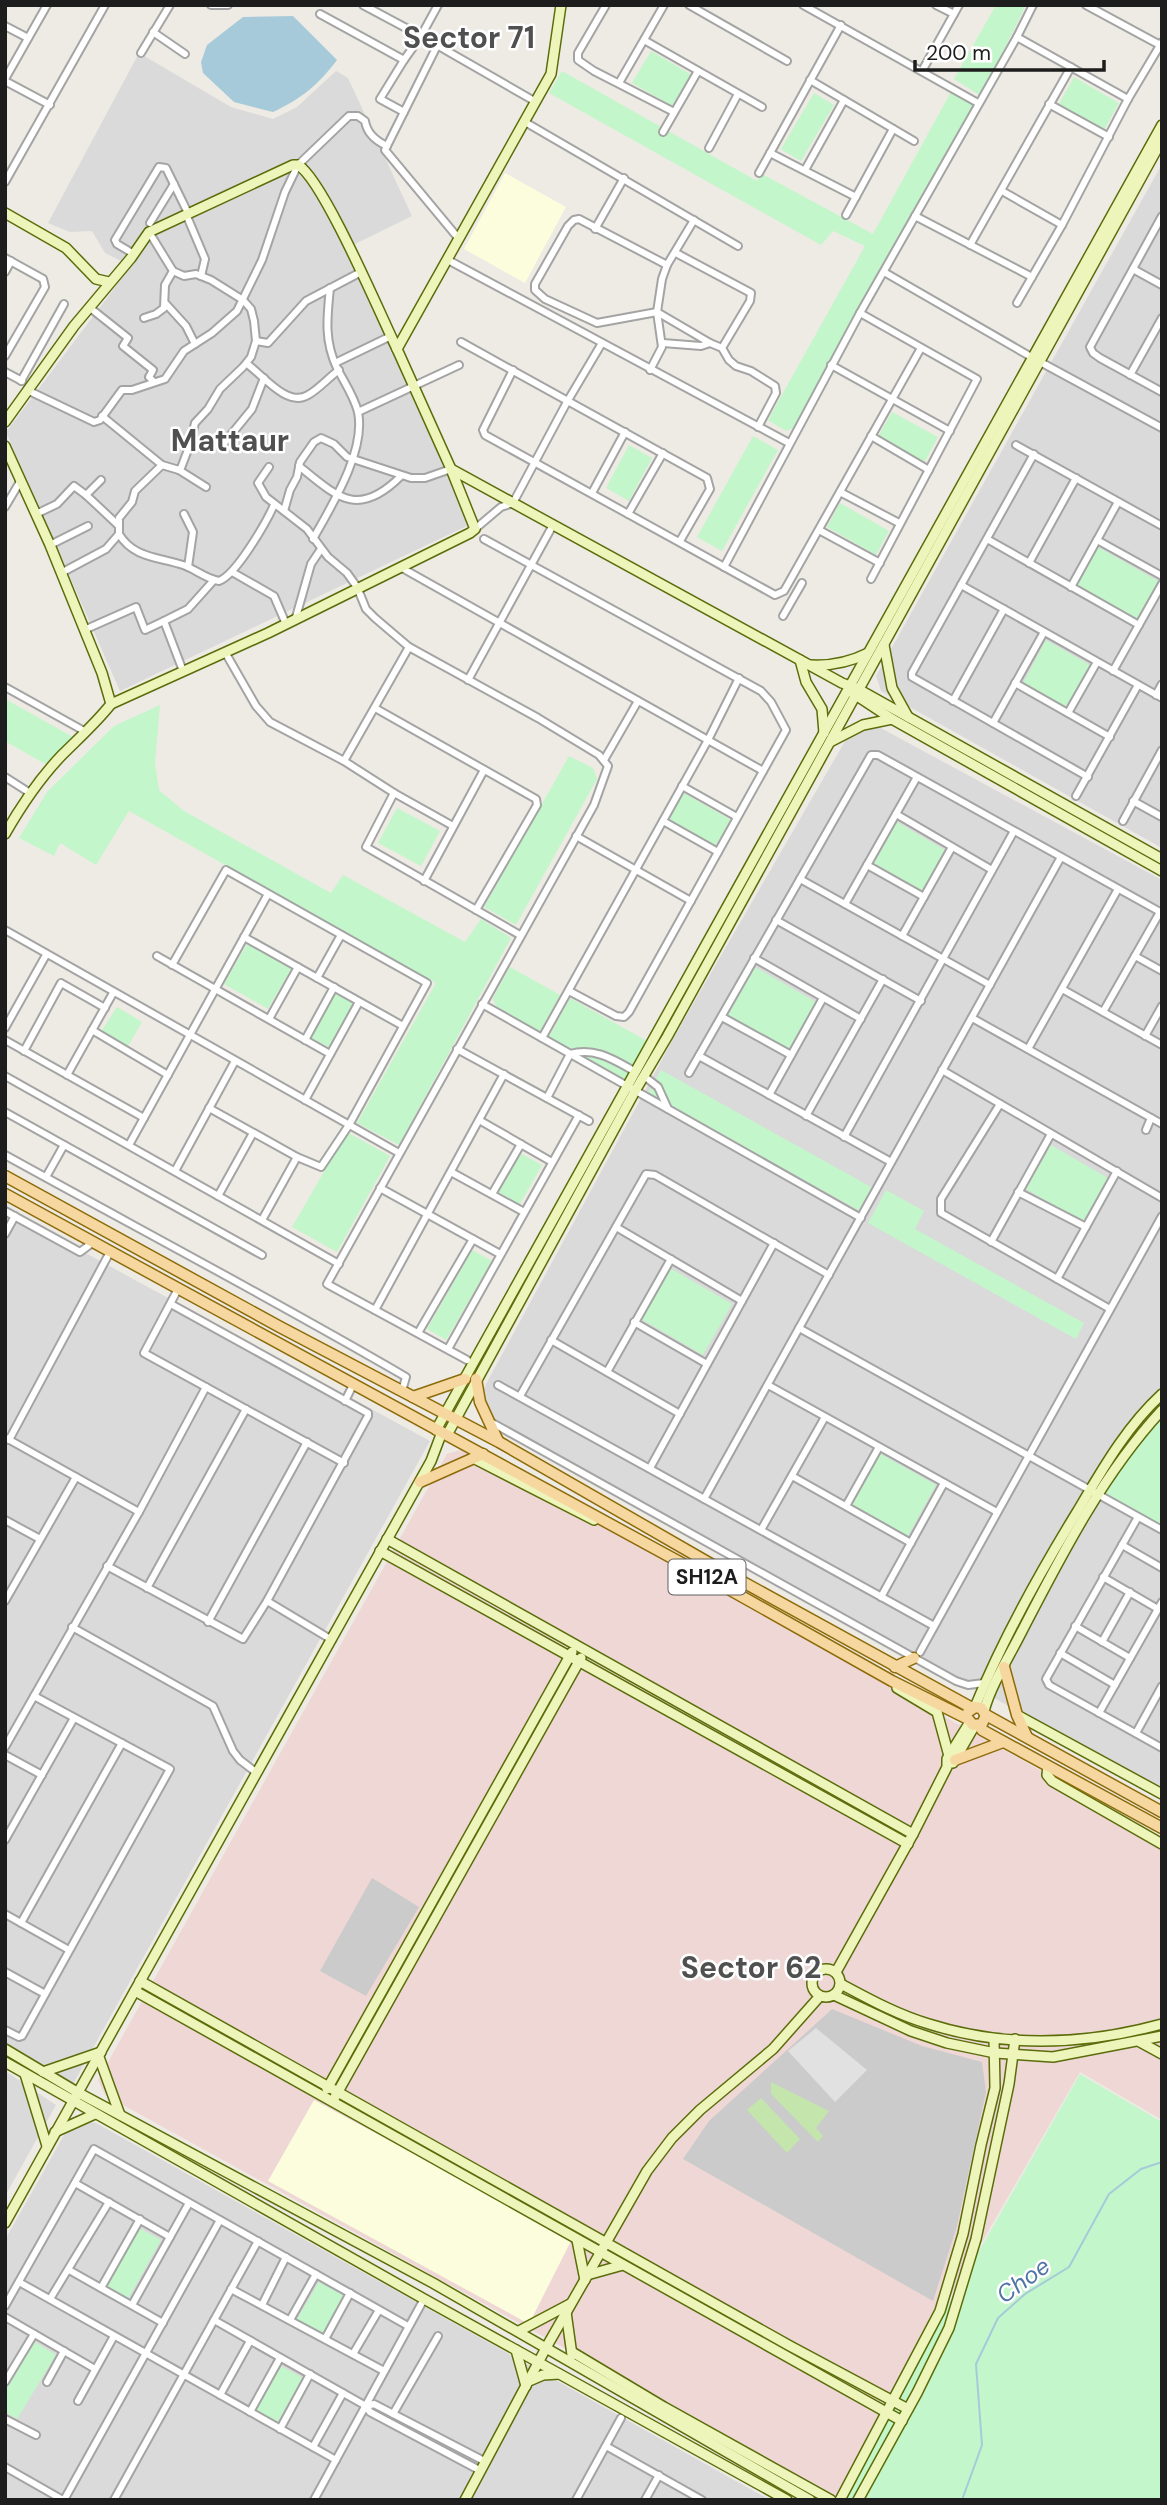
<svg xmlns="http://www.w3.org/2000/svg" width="1167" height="2505" font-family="'DM Sans',sans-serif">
<rect width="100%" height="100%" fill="#eeebe4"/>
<!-- residential -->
<g fill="#dbdada">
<polygon points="139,53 231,107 273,119 297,107 336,71 348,78 412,216 347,248 473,523 120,691 6,432 131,266 105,253 92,231 70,232 48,223"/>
<polygon points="1162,164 1162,848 881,691 876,676"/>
<polygon points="864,719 1162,880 1162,1791 484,1415 480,1395 678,1030 852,729"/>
<polygon points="5,1209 430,1441 73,2084 5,2046"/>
<polygon points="5,2071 56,2105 5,2196"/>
<polygon points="81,2121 96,2123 770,2500 5,2500 5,2240 68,2128"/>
</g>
<!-- commercial -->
<polygon fill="#eed7d4" points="467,1448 1162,1839 1162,2120 1080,2072 835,2497 105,2095 98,2080 447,1454"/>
<!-- education -->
<g fill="#fbfddd">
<polygon points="505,173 566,207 525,283 464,249"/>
<polygon points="314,2100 572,2239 529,2324 268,2181"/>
</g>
<!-- religious -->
<g fill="#cbcbcb">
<polygon points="372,1878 419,1907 366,1996 320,1971"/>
<polygon points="832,2009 922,2046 982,2062 986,2092 957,2226 933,2301 683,2159 709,2121"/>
</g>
<!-- grass -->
<g fill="#c4e5ac">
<polygon points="771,2082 829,2111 816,2128 823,2136 818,2142 771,2094"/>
<polygon points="761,2098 800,2139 787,2153 747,2110"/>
</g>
<!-- park -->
<g fill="#c3f6ca">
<polygon points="996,5 1026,5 981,96 954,79"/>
<polygon points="651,51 692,75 674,107 632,83"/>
<polygon points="562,71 757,181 762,174 873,234 952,90 977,104 793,428 786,431 768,420 865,246 833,231 821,245 549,93"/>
<polygon points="1074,77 1119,103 1104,130 1059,104"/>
<polygon points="814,93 834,105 801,161 781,149"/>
<polygon points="892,412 938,437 922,467 875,442"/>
<polygon points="753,436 778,450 722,551 697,537"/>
<polygon points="629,445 652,458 629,501 606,488"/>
<polygon points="840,503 889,531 876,555 827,527"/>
<polygon points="1098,547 1158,581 1137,619 1077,585"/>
<polygon points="1046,640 1090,665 1067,707 1023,683"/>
<polygon points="5,699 73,737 45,764 5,741"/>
<polygon points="160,705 155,763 159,790 184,811 331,893 343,875 465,942 481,919 511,938 399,1145 357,1123 436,983 129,811 96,865 60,843 54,856 19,838 47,792 114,726"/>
<polygon points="569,756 593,768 597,779 516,925 484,907"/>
<polygon points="682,792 731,820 715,847 667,820"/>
<polygon points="397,808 440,831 421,866 378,843"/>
<polygon points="897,822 945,850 922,891 874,863"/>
<polygon points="248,942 292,967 268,1009 224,984"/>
<polygon points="510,967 560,995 540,1032 496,1007 493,998"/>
<polygon points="755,967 816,1002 788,1050 728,1015"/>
<polygon points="334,993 355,1004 330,1048 310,1037"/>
<polygon points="570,998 647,1041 626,1080 549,1037"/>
<polygon points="117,1007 142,1022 127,1048 101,1032"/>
<polygon points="661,1070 873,1188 860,1211 648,1093"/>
<polygon points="347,1132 390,1156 337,1252 292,1227"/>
<polygon points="1051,1145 1108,1178 1083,1222 1026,1189"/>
<polygon points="520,1153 542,1165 520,1204 498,1192"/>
<polygon points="886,1190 924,1211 915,1229 1084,1323 1076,1339 868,1223"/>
<polygon points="472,1250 492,1261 446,1340 427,1329"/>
<polygon points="670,1268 732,1304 703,1355 641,1319"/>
<polygon points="1162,1410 1162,1530 1099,1495"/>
<polygon points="879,1453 936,1485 908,1536 851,1504"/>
<polygon points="1080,2074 1162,2122 1162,2500 850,2500 840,2495"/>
<polygon points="139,2228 161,2240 128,2299 106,2287"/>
<polygon points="319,2282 344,2296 323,2334 297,2319"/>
<polygon points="35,2342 56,2355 17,2419 5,2412 5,2391"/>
<polygon points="281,2366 303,2378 277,2423 256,2410"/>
</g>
<!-- parking -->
<polygon fill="#e1e1e1" points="816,2028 867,2070 835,2102 788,2051"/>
<!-- water -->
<path fill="#a6cad9" d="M 293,16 L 337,60 C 317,86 302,98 273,112 L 234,102 L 203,73 L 201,62 L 207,45 L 243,17 Z"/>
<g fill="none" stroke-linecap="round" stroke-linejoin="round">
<!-- stream -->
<polyline stroke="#a6cad9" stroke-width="2" points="962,2500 982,2445 976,2364 998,2318 1025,2294 1069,2267 1109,2194 1141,2169 1162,2162"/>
<defs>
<g id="street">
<polyline points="211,5 228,5"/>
<polyline points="363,5 421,36 536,102"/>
<polyline points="606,5 578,53 578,60 594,71 674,112"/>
<polyline points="689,5 787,61"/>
<polyline points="803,5 978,103"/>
<polyline points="936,5 954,14"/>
<polyline points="1086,5 1160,45"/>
<polyline points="320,14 404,60 421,36 438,5"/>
<polyline points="5,26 28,38"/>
<polyline points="153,32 185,54"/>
<polyline points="1017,37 1128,99"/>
<polyline points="644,40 762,107"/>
<polyline points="437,46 385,150 459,239"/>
<polyline points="141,53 170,5"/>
<polyline points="404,60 380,99 404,112"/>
<polyline points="922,71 959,5"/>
<polyline points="5,79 47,5"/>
<polyline points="810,80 914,141"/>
<polyline points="5,81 50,105"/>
<polyline points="619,83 664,5"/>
<polyline points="1049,104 1109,137"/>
<polyline points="525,122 738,246"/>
<polyline points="663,132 698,71"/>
<polyline points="709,148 738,94"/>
<polyline points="770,153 856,197"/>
<polyline points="805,170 844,100"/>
<polyline points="759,173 841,25"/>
<polyline points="5,182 105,5"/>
<polyline points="1002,191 1062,225"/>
<polyline points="186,214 205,259 201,276"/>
<polyline points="846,215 893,129"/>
<polyline points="915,216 1032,277"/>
<polyline points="1162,216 1090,347 1093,353 1100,358 1162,392"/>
<polyline points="150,223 174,184"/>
<polyline points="595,229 624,178"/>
<path d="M 149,232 L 173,271 L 184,276 L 196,274 L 211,280 L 243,300 L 251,309 L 254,321 L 256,341 L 251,357 L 243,367 L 220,389 L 208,409 L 195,423 L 189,447 L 181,468 L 179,470 L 162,465 L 135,491 L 132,502 L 119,518 L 119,534 C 133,558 159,557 183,565 C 195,569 206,579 219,581 C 236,575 266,523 274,505"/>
<polyline points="970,245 1071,67"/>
<polyline points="676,253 751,293 750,301 722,348"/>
<polyline points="134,254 117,244 115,240 159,167 166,168 188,213"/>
<polyline points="5,258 43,279 45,287 5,356"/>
<polyline points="448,260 789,443"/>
<polyline points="1133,269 1162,285"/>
<polyline points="5,272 11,261"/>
<polyline points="884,272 1033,358 1162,428"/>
<polyline points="1017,303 1062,225 1128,99 1162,42"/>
<polyline points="166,304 186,326 195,344"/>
<polyline points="89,307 128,338 123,346 153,370 149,377 154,382"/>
<polyline points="860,313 977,379 871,579"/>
<polyline points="144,318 156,314 164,308 165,285 173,271"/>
<polyline points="256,341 268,343 306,301 361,272"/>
<polyline points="461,342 707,478 710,489 680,541"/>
<polyline points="663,343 701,346 710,343 657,312 597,323 545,299 535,290 535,284 568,226 574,220 579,219 667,265"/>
<polyline points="710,343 722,348 729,360 736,366 751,371 775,386 776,393 758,427"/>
<polyline points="335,363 391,336"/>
<path d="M 247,364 C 262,374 287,408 308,395 C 319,389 328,378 339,370"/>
<polyline points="831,365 950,431"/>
<polyline points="513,370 483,430 485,435 775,595 784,591 788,584 921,348"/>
<polyline points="650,370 662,347 657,312 662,279 667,265 694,220"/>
<polyline points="5,372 22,381"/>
<polyline points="1130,375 1162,318"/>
<polyline points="21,381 64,304"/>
<path d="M 27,390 L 94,422 L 100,420 L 122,390 L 132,390 L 165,379 L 184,351 L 212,333 L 237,311 L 262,260 L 285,192 L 298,165 L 349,116 L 358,116 L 365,121 C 367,134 376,141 387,146"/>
<polyline points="358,412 459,365"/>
<polyline points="102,416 162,465"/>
<polyline points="871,436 929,470"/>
<polyline points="1016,445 1162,526"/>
<polyline points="221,447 252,409 264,378"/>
<polyline points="1034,454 912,673 912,677 1088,777"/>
<path d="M 299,466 C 337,497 358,519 401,476"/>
<polyline points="269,467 258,483 266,497 307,529 328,557 347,573 357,587 366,609 375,618 409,647 538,718 599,755 608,766 594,805 327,1284 467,1360"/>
<polyline points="179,470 206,487"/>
<polyline points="840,492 899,523"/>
<polyline points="592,493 625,432"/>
<polyline points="86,495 118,525"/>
<polyline points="5,507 21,480"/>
<polyline points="284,511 290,490 297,477 300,462 314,442 321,438 334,444 347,457 411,478 425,478 451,469"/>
<polyline points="36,514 57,504 74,486 86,495 101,480"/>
<polyline points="184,514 193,532 188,567"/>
<polyline points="628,514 663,453"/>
<polyline points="475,529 501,507 513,503 567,402 602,343"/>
<polyline points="819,530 880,563"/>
<path d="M 313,539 C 332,505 366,451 358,412 C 354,396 344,382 337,368 C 324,341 327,317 330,288"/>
<polyline points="484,539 761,691 771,702 786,730 629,1012 624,1017 616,1016 569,991"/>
<polyline points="987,539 1139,625"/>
<polyline points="1097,540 1162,576"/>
<polyline points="50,545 88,526"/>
<polyline points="1029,563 1076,478"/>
<polyline points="724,567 860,313 1017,37 1033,5"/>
<polyline points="402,568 763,771"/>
<polyline points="232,572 274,596 286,624"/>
<polyline points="61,573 106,549 119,534"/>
<polyline points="961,585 1162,698"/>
<polyline points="1071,587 1118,502"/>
<polyline points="783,616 802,583"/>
<polyline points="296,617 311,564 321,549"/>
<polyline points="164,621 188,609 214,580"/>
<polyline points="84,630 136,607 145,630 164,621 183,671"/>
<polyline points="225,652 256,706 270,722 344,761 394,793 453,826"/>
<polyline points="1113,671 1162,584"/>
<polyline points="468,680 553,525"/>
<polyline points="1015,683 1110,737"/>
<polyline points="5,687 86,732"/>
<polyline points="1156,695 1162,684"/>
<polyline points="953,701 1004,609"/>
<polyline points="375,708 536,799 537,805 476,910"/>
<polyline points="1068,713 1097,662"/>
<polyline points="993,723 1044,632"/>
<polyline points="604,760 638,701"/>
<polyline points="344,761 409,647"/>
<polyline points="5,777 30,793"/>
<polyline points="682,786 737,817"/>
<polyline points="394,793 366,847 520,935"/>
<polyline points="1076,796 1138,685"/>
<polyline points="1133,801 1162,817"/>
<polyline points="896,814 992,870"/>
<polyline points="663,821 718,852"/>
<polyline points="1123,821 1162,750"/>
<polyline points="576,836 691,901"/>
<polyline points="867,865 924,897"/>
<polyline points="800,879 990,985"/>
<polyline points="424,881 484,770"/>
<polyline points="845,904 917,777"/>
<polyline points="776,920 921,1001"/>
<polyline points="5,930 399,1153"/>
<polyline points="902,936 952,847"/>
<polyline points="244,937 403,1026"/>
<polyline points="157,956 330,1054"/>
<polyline points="1135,956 1162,971"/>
<polyline points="754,958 861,1019"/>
<polyline points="172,965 226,870 427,983 349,1125 321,1167 297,1157 209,1108"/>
<polyline points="317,978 341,935"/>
<polyline points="1062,989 1162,1045"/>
<polyline points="482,1004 861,1218"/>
<polyline points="1103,1012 1160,912"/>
<polyline points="722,1017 791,1055"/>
<polyline points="972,1018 1162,1124"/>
<polyline points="269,1019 298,967"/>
<polyline points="5,1028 46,955"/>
<polyline points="92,1030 168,1075"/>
<polyline points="1145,1036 1162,1006"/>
<polyline points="542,1038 708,740 739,678"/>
<polyline points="5,1040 144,1118"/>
<polyline points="305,1040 334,987"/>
<polyline points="457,1049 589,1121"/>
<polyline points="1028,1049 1118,889"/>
<polyline points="24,1051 61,983 105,1008"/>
<polyline points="699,1056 891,1162"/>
<polyline points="942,1070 1162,1198"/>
<polyline points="689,1073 871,755 878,755 1162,913"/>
<polyline points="67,1075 113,993"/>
<polyline points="5,1076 339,1264"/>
<polyline points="644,1076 658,1087 668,1109"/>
<polyline points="769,1095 823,998"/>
<path d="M 547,1098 L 570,1054 C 596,1047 614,1060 636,1072"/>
<polyline points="305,1100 359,1002"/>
<polyline points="1000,1104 941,1199 941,1213 1110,1309"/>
<polyline points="5,1112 262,1255"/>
<polyline points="806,1116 883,979"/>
<polyline points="479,1120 552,1162"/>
<polyline points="1146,1130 1151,1118"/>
<polyline points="844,1137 1014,831"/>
<polyline points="129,1145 268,894"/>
<path d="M 5,1155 C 139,1229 274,1300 406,1377 L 402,1391"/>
<polyline points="175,1171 235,1061"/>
<polyline points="451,1172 524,1212"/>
<polyline points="46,1177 64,1145"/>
<polyline points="380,1188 500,1254"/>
<polyline points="1018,1192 1086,1227"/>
<polyline points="492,1194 521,1144"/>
<polyline points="218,1196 253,1133"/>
<polyline points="5,1211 80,1252 92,1243"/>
<polyline points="262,1220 297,1157"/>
<polyline points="616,1227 742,1301"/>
<polyline points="5,1234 15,1216"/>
<polyline points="991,1242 1051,1134"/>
<polyline points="1057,1279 1117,1171"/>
<polyline points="178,1289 144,1353 344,1463"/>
<polyline points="375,1310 504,1074"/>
<polyline points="634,1322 707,1364"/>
<polyline points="799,1328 1162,1530"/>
<polyline points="418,1333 473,1239"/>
<polyline points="551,1340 680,1414"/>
<polyline points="448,1349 579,1115"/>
<polyline points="607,1372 671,1259"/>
<polyline points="498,1385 934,1626"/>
<polyline points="768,1385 997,1512"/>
<polyline points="520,1396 646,1174 655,1175 829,1275"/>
<polyline points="345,1401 353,1385"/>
<polyline points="489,1421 956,1681 968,1685 984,1683"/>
<polyline points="6,1438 139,1512"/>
<polyline points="9,1440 110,1252"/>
<polyline points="650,1468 774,1243"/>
<polyline points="792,1476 911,1543"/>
<polyline points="704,1499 1061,857"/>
<polyline points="846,1506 879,1447"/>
<polyline points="1138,1517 1046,1679 1049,1685 1162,1748"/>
<polyline points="5,1520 40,1539"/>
<polyline points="761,1530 825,1417"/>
<polyline points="1122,1545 1162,1568"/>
<polyline points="107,1566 243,1639 267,1601 368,1416 368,1413 171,1304"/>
<polyline points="1103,1577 1158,1609"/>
<polyline points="147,1588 246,1409"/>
<polyline points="881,1597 944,1483"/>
<polyline points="5,1601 76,1477"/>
<polyline points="267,1601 332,1640"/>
<polyline points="208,1622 307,1442"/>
<polyline points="1075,1626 1130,1658"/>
<polyline points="72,1627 213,1706 233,1751 240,1760 257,1773"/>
<polyline points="1102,1642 1130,1592"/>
<polyline points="920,1652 1162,1216"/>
<polyline points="1060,1653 1115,1685"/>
<polyline points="1099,1713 1162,1602"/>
<polyline points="1136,1733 1162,1686"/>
<polyline points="5,1747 139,1512 206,1387"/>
<polyline points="5,1755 42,1775"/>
<polyline points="5,1840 74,1718"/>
<polyline points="5,1914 69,1950"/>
<polyline points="21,1923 122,1743"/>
<polyline points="5,1972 45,1994"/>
<polyline points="5,2030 19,2037 22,2036 170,1769 34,1696"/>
<polyline points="75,2183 170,2237"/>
<polyline points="69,2270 163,2323"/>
<polyline points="19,2282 336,2460"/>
<polyline points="101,2288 140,2219"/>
<polyline points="231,2289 384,2371"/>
<polyline points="50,2299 109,2202"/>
<polyline points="132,2305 189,2203"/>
<polyline points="262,2305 286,2257"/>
<polyline points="5,2306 94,2149 408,2326"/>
<polyline points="5,2317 95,2369"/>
<polyline points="214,2320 366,2406 370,2412 481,2471"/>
<polyline points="290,2320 316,2274"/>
<polyline points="325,2339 350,2293"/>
<polyline points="353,2354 379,2310"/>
<polyline points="5,2382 34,2334"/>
<polyline points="47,2382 64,2351"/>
<polyline points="220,2395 250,2341"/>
<polyline points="78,2401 114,2336"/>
<polyline points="366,2406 374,2404 486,2462"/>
<polyline points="250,2412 280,2358"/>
<polyline points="393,2414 438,2336"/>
<polyline points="5,2419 36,2435"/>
<polyline points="280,2429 310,2374"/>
<polyline points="606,2446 702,2500"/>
<polyline points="313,2447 343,2393"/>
<polyline points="5,2467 63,2500"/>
<polyline points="64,2500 220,2220"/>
<polyline points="114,2500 258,2241"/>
<polyline points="314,2500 424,2299"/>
<polyline points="576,2500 621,2418"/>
<polyline points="645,2500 659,2475"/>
</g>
<g id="secondary">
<polyline points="561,5 551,74 397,349 451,469 842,683 858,689 1162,859"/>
<polyline points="5,213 66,248 96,279 109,282"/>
<path d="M 5,422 L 74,326 L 131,258 L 149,232 L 293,165 L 298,165 C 323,179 381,316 397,349"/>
<path d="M 5,446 L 50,545 L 102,673 L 111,704 C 96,723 79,738 62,755 C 39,779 21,806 5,834"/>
<polyline points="884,645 892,688 908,717"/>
<polyline points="800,660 806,682 822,709 824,733"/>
<path d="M 811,665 C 831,666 850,662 868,653"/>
<polyline points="851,692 892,719 1162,871"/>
<polyline points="111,704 268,633 470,533 475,529 451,469"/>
<polyline points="832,741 863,725 892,719"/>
<polyline points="436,1430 1162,125"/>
<polyline points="447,1435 635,1091 667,1037 1162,140"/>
<polyline points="473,1458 594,1520"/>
<polyline points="387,1539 913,1834"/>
<polyline points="380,1551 908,1844"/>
<polyline points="897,1688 937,1712 949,1756"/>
<path d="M 975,1707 C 1003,1638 1039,1574 1077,1512 C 1102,1470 1126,1427 1162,1394"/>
<path d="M 984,1711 C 991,1685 1009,1657 1021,1633 C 1061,1556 1102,1475 1162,1410"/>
<polyline points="1017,1715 1162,1794"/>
<polyline points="953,1763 975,1725"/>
<polyline points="1048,1766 1047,1775 1052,1781 1162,1844"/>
<circle cx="826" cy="1983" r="14"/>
<polyline points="836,1972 913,1834 947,1767 947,1759 970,1722"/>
<polyline points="140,1981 790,2346 908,2409"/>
<path d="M 841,1984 C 869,1999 898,2015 929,2024 C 1005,2048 1085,2045 1162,2024"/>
<polyline points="135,1991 902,2421"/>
<polyline points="834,1995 911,2031 947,2043 995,2053 1053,2057 1162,2036"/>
<polyline points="1140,2042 1162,2054"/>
<polyline points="5,2049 77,2092 433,2283 810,2500"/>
<polyline points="99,2057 120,2115"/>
<polyline points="5,2062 424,2299 787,2500"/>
<polyline points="43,2072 101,2052"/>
<polyline points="25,2074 47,2146"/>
<polyline points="327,2089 572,1652"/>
<polyline points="335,2097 581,1658"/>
<polyline points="55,2132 95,2114"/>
<polyline points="5,2223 431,1461 442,1432"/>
<polyline points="577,2240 585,2280"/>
<polyline points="587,2275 623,2265"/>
<polyline points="566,2312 572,2355"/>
<polyline points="519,2331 570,2304"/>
<polyline points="516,2350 526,2386"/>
<polyline points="572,2352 664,2407 831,2500"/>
<polyline points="529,2381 543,2375 559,2374"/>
<polyline points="465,2500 547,2346 647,2171 672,2138 700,2110 773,2049 820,1996"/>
<polyline points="840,2500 940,2311 963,2234 981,2145 995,2088 994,2039"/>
<polyline points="858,2500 917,2393 949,2328 976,2239 1009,2084 1015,2039"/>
</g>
<g id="primary">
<polyline points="5,1176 280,1327 499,1442 723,1571 972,1708"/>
<polyline points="5,1194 718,1583 892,1681 968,1719 973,1725 982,1724 986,1715"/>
<polyline points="476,1379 480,1402 498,1441"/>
<polyline points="413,1397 465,1379"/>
<polyline points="420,1482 483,1454"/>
<polyline points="895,1667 914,1658"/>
<polyline points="1004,1667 1017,1715 1027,1737"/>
<polyline points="968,1712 975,1707 981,1708 986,1715 1162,1812"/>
<polyline points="979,1725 982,1730 1162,1828"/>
<polyline points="955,1760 1003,1742"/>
</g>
</defs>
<!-- street casing -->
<use href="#street" stroke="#a4a4a4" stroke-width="10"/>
<!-- secondary casing -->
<use href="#secondary" stroke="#5b6d0b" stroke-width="12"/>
<!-- primary casing -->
<use href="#primary" stroke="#8d6b09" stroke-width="13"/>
<!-- street -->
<use href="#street" stroke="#fff" stroke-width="6"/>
<!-- secondary -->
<use href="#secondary" stroke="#eef5ba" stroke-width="9"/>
<!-- primary -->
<use href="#primary" stroke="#f6d7a0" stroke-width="10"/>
</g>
<g text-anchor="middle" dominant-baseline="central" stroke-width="5" stroke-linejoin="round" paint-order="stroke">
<!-- shield labels -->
<rect fill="#fff" stroke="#616161" stroke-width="2" x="668.5" y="1559.5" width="77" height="35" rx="5"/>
<g font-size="21" font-weight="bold" fill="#1d1d1d">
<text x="707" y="1577">SH12A</text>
</g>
<!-- water labels -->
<g font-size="24" font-style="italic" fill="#5075a7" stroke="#fff">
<text transform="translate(1023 2280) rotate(-36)">Choe</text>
</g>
<!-- district labels -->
<g font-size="30" font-weight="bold" fill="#505050" stroke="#fff">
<text x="469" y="37">Sector 71</text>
<text x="230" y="440">Mattaur</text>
<text x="751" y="1967">Sector 62</text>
</g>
</g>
<!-- border -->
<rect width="1167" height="2505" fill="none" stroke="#1d1d1d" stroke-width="14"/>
<!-- scale -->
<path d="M915 60v10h189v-10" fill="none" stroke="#1d1d1d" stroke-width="3.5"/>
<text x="926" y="60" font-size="21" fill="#1d1d1d" stroke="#ffffff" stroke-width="5" paint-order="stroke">200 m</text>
</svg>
